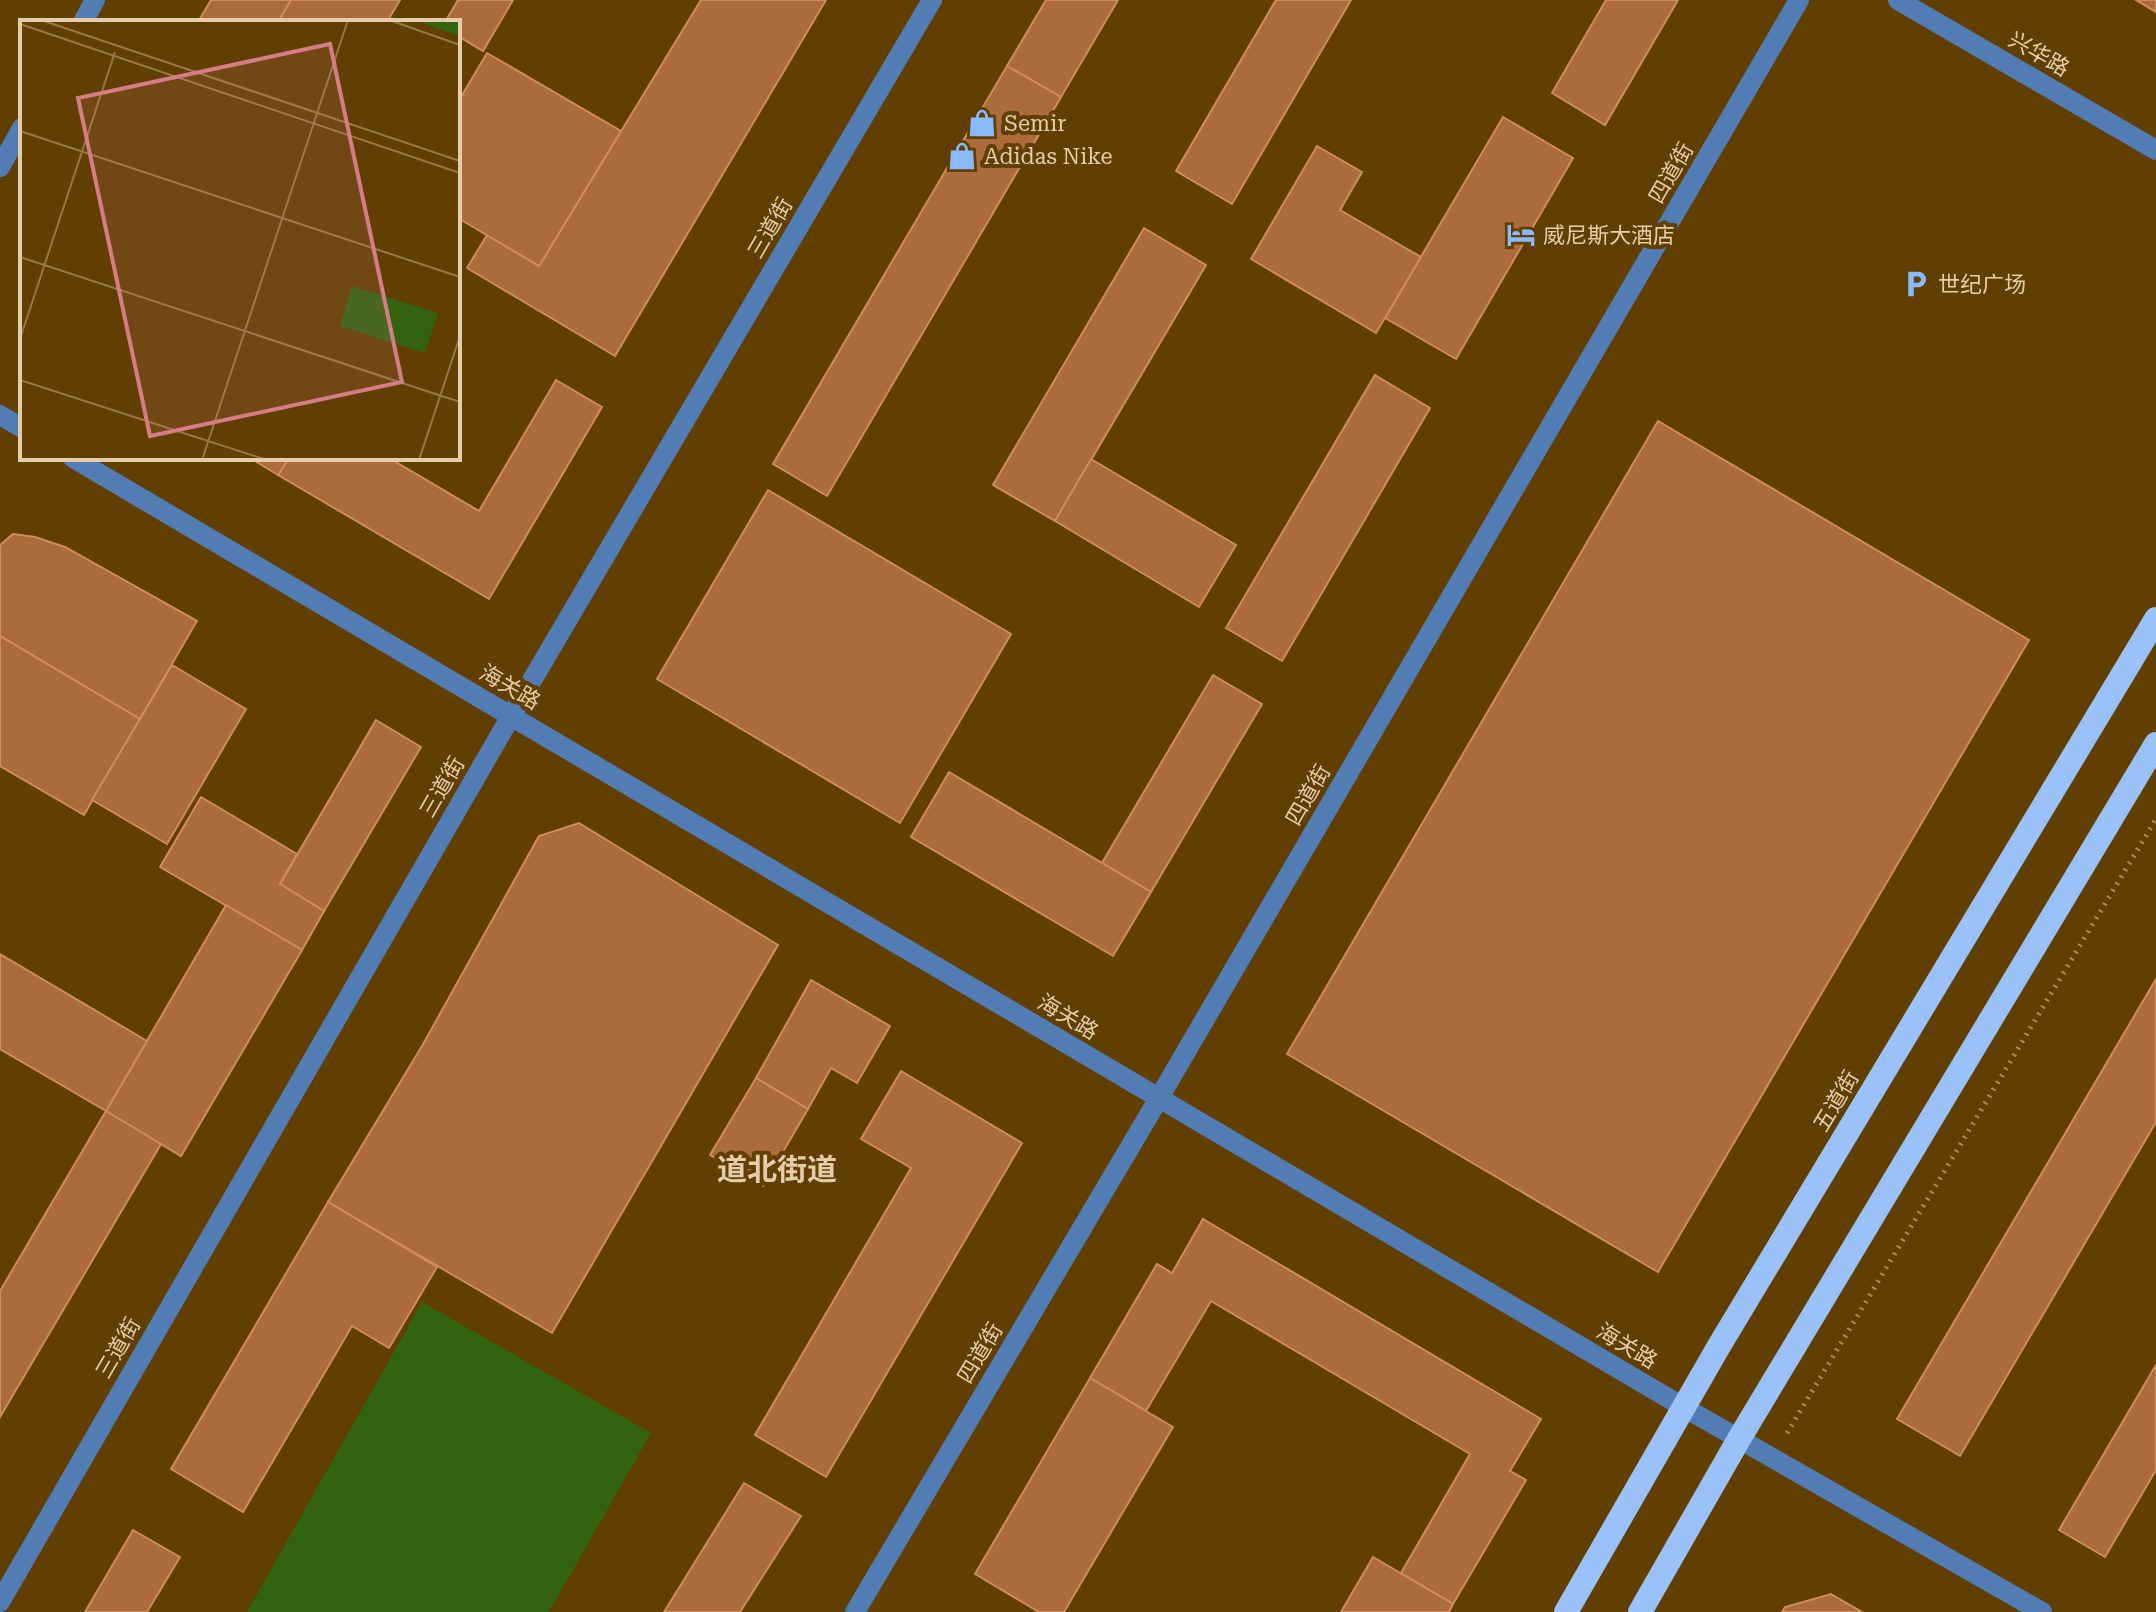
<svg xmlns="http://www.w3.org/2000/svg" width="2156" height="1612" font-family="'Roboto Serif','Noto Sans SC',serif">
<rect width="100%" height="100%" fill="#603f00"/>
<!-- green -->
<polygon fill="#316311" points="422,1302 651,1433 549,1612 247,1612"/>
<!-- building -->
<g fill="#ac6b3a" stroke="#cf8c5b" stroke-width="2">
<polygon points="211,0 291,0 278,22 198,22"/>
<polygon points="291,0 400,0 387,22 278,22"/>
<polygon points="458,0 513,0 483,51 458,36 458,22 445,22"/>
<polygon points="701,0 826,0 615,356 467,268 487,235 539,266"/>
<polygon points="1046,0 1118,0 1061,97 1007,66"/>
<polygon points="1276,0 1351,0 1232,204 1176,171"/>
<polygon points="1606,0 1678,0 1605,125 1552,93"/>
<polygon points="2136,0 2156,0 2156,12"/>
<polygon points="487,53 621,131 539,266 458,218 458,102"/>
<polygon points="1007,66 1061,97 827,496 773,464"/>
<polygon points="1503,117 1573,158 1456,359 1385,318"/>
<polygon points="1317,146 1362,172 1340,210 1421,257 1376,333 1251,259"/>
<polygon points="1144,228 1206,265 1055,521 993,485"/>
<polygon points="1375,375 1430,408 1282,661 1226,628"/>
<polygon points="556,380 602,407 489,599 278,475 289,458 389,458 479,511"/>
<polygon points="1658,421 2029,640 1658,1272 1287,1054"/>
<polygon points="250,458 289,458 278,475"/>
<polygon points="1091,459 1236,545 1199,607 1055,521"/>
<polygon points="768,490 1011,634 900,823 657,679"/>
<polygon points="13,534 35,537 65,547 197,621 140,719 0,636 0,545"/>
<polygon points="0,636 140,719 84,815 0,766"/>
<polygon points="172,665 246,709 167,844 92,800"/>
<polygon points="1213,675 1262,704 1151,892 1102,863"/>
<polygon points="376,720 421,747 324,911 280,884"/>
<polygon points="949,772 1151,892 1113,956 911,837"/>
<polygon points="201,797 297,854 280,884 324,911 302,950 160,867"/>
<polygon points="579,823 778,945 552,1333 328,1202 422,1046 539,836"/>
<polygon points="226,905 302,950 181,1156 106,1111"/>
<polygon points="0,954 147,1041 106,1111 0,1049"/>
<polygon points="2156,979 2156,1122 1960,1456 1897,1419"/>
<polygon points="811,980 890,1026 857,1083 831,1068 808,1109 756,1078"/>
<polygon points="901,1071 1022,1143 826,1477 755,1435 911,1168 861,1139"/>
<polygon points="756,1078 808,1109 763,1186 710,1155"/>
<polygon points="106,1111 161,1144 0,1417 0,1291"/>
<polygon points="328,1202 437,1267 389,1348 352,1326 243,1512 171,1469"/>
<polygon points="1203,1219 1541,1419 1510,1471 1526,1480 1453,1604 1401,1573 1470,1454 1211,1301 1146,1411 1090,1378 1157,1264 1172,1273"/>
<polygon points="2156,1365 2156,1470 2105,1557 2059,1530"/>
<polygon points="1090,1378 1173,1427 1064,1612 1039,1612 975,1574"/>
<polygon points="744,1483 801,1516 740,1612 664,1612"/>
<polygon points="133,1530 180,1557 147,1612 85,1612"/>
<polygon points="1373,1557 1453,1604 1449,1612 1341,1612"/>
<polygon points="1831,1594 1862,1612 1782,1612 1785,1607"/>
</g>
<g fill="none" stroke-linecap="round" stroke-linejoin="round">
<!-- path -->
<polyline stroke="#a68a5a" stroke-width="5" stroke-dasharray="2 6" stroke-linecap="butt" points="1787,1433 2156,819"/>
<!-- minor -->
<g stroke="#527cb4" stroke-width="20">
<polyline points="1898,0 2156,150"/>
<polyline points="83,22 95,0"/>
<polyline points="0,167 22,128"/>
<polyline points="0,415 22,428"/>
<polyline points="73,458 1685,1408 2042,1612"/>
<polyline points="0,1602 511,716 932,0"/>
<polyline points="855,1612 1159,1098 1799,0"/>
</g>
<!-- highway -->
<g stroke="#9ac2f8" stroke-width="24">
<polyline points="1566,1612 1719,1346 2156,619"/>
<polyline points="1640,1612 1739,1439 2156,744"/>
</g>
</g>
<!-- icons -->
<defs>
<symbol id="shop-bare" viewBox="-9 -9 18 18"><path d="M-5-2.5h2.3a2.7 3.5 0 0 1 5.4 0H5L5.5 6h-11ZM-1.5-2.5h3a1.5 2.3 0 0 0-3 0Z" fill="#89bafc" stroke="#603f00" stroke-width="2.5" paint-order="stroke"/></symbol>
<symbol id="hotel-bare" viewBox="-9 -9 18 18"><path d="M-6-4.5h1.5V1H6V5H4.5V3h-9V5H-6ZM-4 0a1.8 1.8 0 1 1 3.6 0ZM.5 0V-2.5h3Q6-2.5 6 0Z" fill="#89bafc" stroke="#603f00" stroke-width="2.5" paint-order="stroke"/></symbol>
<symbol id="parking-bare" viewBox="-9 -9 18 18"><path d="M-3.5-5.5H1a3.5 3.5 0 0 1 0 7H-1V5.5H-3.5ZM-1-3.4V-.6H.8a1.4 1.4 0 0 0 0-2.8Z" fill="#89bafc" stroke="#603f00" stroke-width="2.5" paint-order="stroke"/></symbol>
</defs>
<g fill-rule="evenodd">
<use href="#shop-bare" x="962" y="103" width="40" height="40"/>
<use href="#shop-bare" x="942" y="136" width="40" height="40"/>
<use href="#hotel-bare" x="1501" y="215" width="40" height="40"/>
<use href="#parking-bare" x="1896" y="264" width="40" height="40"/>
</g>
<g text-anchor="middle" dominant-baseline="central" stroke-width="8" stroke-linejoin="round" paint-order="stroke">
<!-- street labels -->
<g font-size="22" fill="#e5cdac" stroke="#603f00">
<text transform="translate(2039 54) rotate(30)">兴华路</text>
<text transform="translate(1671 173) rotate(-60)">四道街</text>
<text transform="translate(770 228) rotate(-60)">三道街</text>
<text transform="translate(510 687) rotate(30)">海关路</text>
<text transform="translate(442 787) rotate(-60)">三道街</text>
<text transform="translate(1308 795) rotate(-60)">四道街</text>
<text transform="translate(1068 1017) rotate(31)">海关路</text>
<text transform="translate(1836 1101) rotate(-59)">五道街</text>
<text transform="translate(1627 1346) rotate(31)">海关路</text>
<text transform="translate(118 1348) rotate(-60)">三道街</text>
<text transform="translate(980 1353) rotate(-59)">四道街</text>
</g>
<!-- poi labels -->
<g font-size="22" fill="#e5cdac" stroke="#603f00" text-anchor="start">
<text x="1004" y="123">Semir</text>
<text x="984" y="156">Adidas Nike</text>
<text x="1543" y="235">威尼斯大酒店</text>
<text x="1938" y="284">世纪广场</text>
</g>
<!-- district labels -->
<g font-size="30" font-weight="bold" fill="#e5cdac" stroke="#603f00">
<text x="777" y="1169">道北街道</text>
</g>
</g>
<!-- overview -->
<g transform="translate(20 20)">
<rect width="440" height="440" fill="#603f00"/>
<path d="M 393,0 L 440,0 L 440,16 ZM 332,266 L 418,293 L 405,333 L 320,306 Z" fill="#316311"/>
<path fill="none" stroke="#957845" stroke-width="2" d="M 21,0 L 440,141M 369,0 L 440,25M 0,4 L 440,153M 0,111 L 440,257M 0,237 L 440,382M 0,319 L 95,32M 0,360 L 247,440M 182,440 L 328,0M 399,440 L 440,316"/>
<path fill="#d57c88" fill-opacity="0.15" stroke="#d57c88" stroke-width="4" d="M 310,24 L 382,362 L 130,416 L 58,78 Z"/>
<rect width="440" height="440" fill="none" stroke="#e5cdac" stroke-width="4"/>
</g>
</svg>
